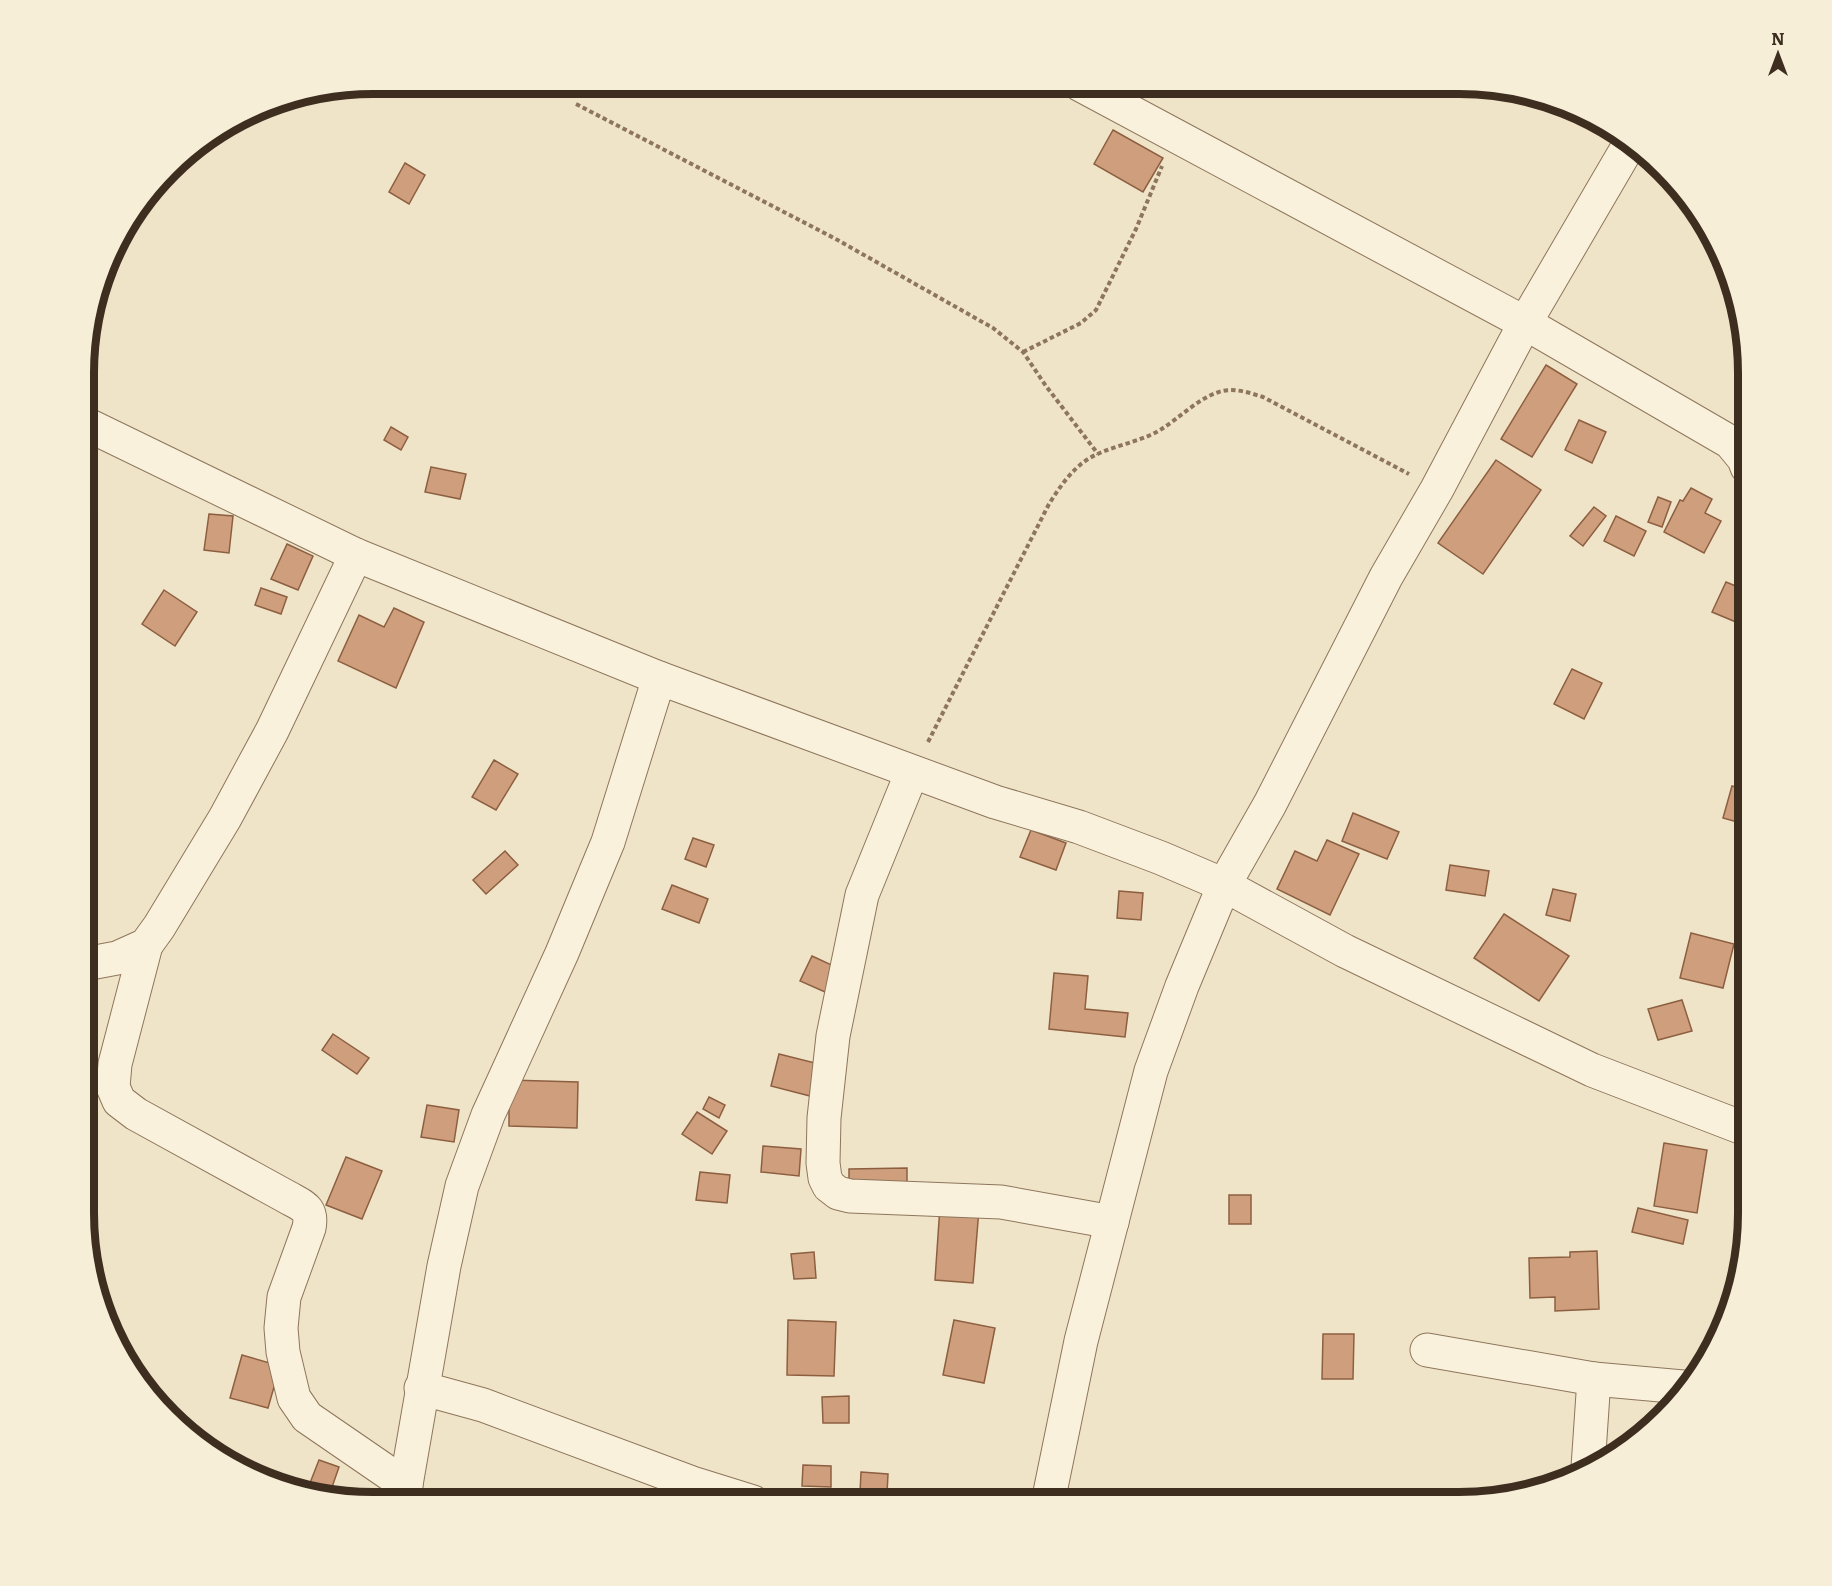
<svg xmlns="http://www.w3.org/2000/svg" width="1832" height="1586" font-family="Literata,serif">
<rect width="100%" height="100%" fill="#f0e4c8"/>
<!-- building -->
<g fill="#cf9f7d" stroke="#8d5f41" stroke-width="1.5">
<polygon points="1113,130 1163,158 1143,192 1094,164"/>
<polygon points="405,163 425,175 409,204 389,192"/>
<polygon points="1546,365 1577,384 1532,457 1501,439"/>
<polygon points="1579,420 1606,432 1592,463 1565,450"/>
<polygon points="391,427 408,437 401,450 384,440"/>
<polygon points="1496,460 1541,490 1483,574 1438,543"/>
<polygon points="431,467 466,474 460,499 425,492"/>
<polygon points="1691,488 1712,499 1705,513 1721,521 1704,553 1664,532 1680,500 1683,501"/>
<polygon points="1658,497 1671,502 1662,527 1648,522"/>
<polygon points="1594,507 1606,516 1583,546 1570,536"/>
<polygon points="209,514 233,516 229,553 204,550"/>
<polygon points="1616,516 1646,531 1634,556 1604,541"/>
<polygon points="287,544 313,556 298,590 271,579"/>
<polygon points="1726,582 1748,591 1748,627 1712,612"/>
<polygon points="261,588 287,597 281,614 255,605"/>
<polygon points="164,590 197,612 175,646 142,624"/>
<polygon points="394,608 424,622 396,688 338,661 359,615 384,627"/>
<polygon points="1572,669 1602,683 1584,719 1554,704"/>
<polygon points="494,760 518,774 496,810 472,797"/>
<polygon points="1732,786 1748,790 1748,825 1723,818"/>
<polygon points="1353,813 1399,832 1387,859 1342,841"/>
<polygon points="1031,830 1066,843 1056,870 1020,857"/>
<polygon points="693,838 714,845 706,867 685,859"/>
<polygon points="1327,840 1359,854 1330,915 1277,889 1295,851 1317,861"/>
<polygon points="505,851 518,865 486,894 473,880"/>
<polygon points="1450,865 1489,871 1485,896 1446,890"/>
<polygon points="672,885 708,899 699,923 662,909"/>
<polygon points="1553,889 1576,894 1570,921 1546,915"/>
<polygon points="1119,891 1143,893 1141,920 1117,918"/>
<polygon points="1504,914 1569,956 1539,1001 1474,958"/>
<polygon points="1691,933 1734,944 1723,988 1680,978"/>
<polygon points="812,956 836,967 825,992 800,981"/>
<polygon points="1054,973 1088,976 1085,1009 1128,1013 1125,1037 1049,1029"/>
<polygon points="1682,1000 1692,1031 1658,1040 1648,1009"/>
<polygon points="333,1034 369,1058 357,1074 322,1050"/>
<polygon points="779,1054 823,1065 814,1097 771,1086"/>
<polygon points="509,1080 578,1082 577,1128 509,1126"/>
<polygon points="709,1097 725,1105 719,1118 703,1109"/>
<polygon points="427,1105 459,1110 454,1142 421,1137"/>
<polygon points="697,1112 727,1131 712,1154 682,1134"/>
<polygon points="1664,1143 1707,1150 1697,1213 1654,1206"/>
<polygon points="763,1146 801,1149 799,1176 761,1172"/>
<polygon points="346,1157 382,1171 362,1219 326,1205"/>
<polygon points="907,1168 907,1192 849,1192 849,1169"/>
<polygon points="700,1172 730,1175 727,1203 696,1200"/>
<rect x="1229" y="1195" width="22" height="29"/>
<polygon points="940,1206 979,1209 973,1283 935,1280"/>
<polygon points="1638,1208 1688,1220 1683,1244 1632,1232"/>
<polygon points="1597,1251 1599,1309 1555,1311 1555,1297 1530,1298 1529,1258 1570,1257 1570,1252"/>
<polygon points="814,1252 816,1278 794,1279 791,1254"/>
<polygon points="788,1320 836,1322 834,1376 787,1375"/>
<polygon points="954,1320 995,1328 984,1383 943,1375"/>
<polygon points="1323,1334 1354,1334 1353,1379 1322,1379"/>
<polygon points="242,1355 280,1366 268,1408 230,1398"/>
<polygon points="849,1396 849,1423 823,1423 822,1397"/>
<polygon points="319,1460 339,1467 331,1490 310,1483"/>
<polygon points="803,1465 831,1466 831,1487 802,1486"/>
<polygon points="861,1472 888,1474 887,1494 860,1493"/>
</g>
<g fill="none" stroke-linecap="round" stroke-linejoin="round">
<defs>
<g id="minor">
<polyline points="1079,84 1525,323 1730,442 1744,459 1747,467"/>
<polyline points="86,424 356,555 659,678 995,802 1079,827 1161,858 1224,885 1345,951 1592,1070 1748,1130"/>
<polyline points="912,772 862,895 833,1036 824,1118 823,1163 825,1178 829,1186 838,1193 850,1196 1001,1202 1112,1222"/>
<path d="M 146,945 L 115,1064 L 113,1087 L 119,1101 L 136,1114 L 287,1197 C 303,1206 313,1208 309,1228 L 284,1297 L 281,1328 L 283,1352 L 294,1398 L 307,1417 L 406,1485"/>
<polyline points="85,964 117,958 146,945 159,927 225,818 272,731 356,555"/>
<polyline points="1427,1350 1594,1379 1683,1387"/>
<polyline points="421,1388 483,1405 692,1483 753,1502"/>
<polyline points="1588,1467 1594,1379"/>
<polyline points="403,1502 444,1266 462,1186 488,1115 562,953 608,842 659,678"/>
<polyline points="1048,1502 1081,1341 1151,1071 1182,986 1224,885 1270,804 1386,577 1437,489 1525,323 1629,145"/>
</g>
</defs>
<!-- minor casing -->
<use href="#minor" stroke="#8d765c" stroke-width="35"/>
<!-- path -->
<g stroke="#8d765c" stroke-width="4" stroke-dasharray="4.5 3" stroke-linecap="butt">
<polyline points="576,104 834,238 993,328 1023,352 1046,386 1098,454"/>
<polyline points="1023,352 1081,323 1096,310 1136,229 1162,166"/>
<path d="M 928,742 L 1049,504 C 1058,490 1067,476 1080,465 C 1102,446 1135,445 1160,430 C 1180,418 1199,397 1222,391 C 1236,388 1250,393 1263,397 L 1409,474"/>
</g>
<!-- minor -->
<use href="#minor" stroke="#faf1dc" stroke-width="33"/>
</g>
<!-- crop -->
<path d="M0 0H1832V1586H0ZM373 94H1459A279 279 0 0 1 1738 373V1213A279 279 0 0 1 1459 1492H373A279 279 0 0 1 94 1213V373A279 279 0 0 1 373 94Z" fill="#f7eed8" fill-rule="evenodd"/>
<path fill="none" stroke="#3d2e20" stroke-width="8" d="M373 94H1459A279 279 0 0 1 1738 373V1213A279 279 0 0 1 1459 1492H373A279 279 0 0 1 94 1213V373A279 279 0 0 1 373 94Z"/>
<!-- north arrow -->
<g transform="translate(1778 54)" stroke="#f7eed8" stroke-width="4.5" paint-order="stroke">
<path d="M0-4.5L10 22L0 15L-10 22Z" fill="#3d2e20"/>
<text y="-9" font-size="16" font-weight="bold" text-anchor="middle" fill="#3d2e20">N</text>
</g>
</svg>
